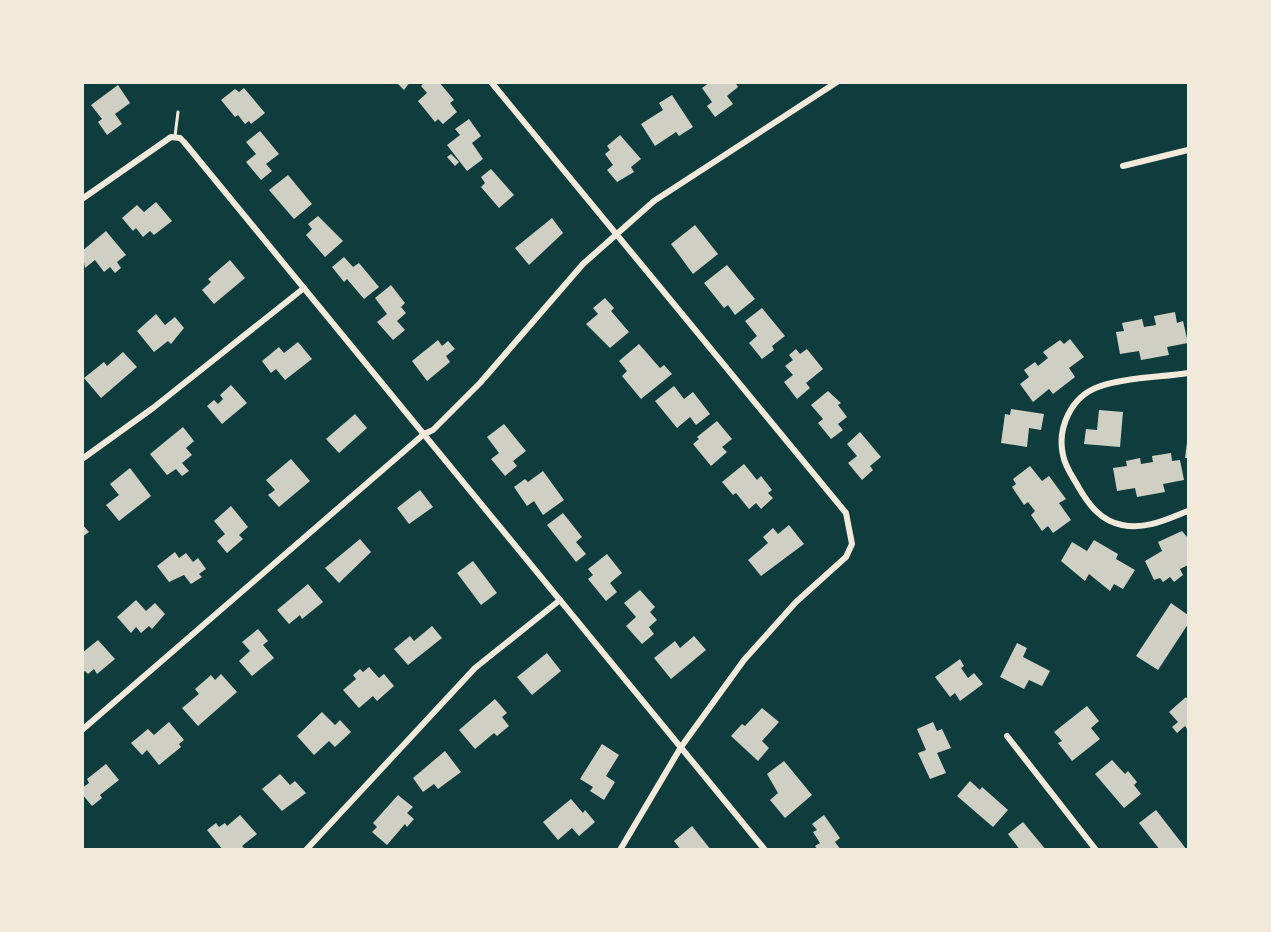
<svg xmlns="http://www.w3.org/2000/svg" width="1271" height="932" font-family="Helvetica,sans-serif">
<rect width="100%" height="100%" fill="#0f3d3e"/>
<!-- building -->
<g fill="#cfcfc3">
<polygon points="396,82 410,82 404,90"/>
<polygon points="425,82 439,82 454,100 450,103 457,112 443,124 438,119 435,122 418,101 427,93 421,86"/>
<polygon points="710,82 735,82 738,87 727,96 733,104 715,117 707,106 712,102 702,88"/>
<polygon points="118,85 130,103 115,114 122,124 107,135 98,122 102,119 91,105"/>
<polygon points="244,88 265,113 251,124 249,121 245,124 238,115 235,117 221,100 235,89 239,92"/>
<polygon points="672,95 693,127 679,136 676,132 655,146 641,124 663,110 659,103"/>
<polygon points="469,119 481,136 472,143 483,159 467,171 447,145 460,135 455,129"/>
<polygon points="260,131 279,154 266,164 272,171 261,180 246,162 256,154 246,142"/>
<polygon points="620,135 641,159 631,167 634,172 617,182 607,170 613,165 605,154 610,150 607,146"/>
<polygon points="451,154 459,162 455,166 447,157"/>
<polygon points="491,169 514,195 499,208 481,187 485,183 481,177"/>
<polygon points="288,175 312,204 294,219 269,190"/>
<polygon points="156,202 172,221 154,235 150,231 143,237 136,228 133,231 122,218 137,205 144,212"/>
<polygon points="318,216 343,241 325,257 306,235 312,229 308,224"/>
<polygon points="552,218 563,233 529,265 515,248"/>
<polygon points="695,225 718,254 693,274 671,244"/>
<polygon points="106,231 126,255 117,262 121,268 115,273 110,267 104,272 95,260 85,268 82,251"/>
<polygon points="344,257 353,267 359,263 379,287 364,299 347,279 344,282 332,267"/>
<polygon points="230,260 245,278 214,304 202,290 211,282 208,279"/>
<polygon points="727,265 755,299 735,315 728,305 724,308 704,283"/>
<polygon points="391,285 405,303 401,307 406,313 397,321 405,330 393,340 377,322 387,314 375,298"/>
<polygon points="605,298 614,308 611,311 629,332 610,348 586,324 598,314 593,308"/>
<polygon points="762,308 785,336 772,346 774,350 762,359 749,343 757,336 745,321"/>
<polygon points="1175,312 1177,323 1183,321 1188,343 1167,347 1169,355 1141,360 1139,351 1120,354 1116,332 1124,331 1122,323 1142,319 1144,327 1156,325 1154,316"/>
<polygon points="156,314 165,325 175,317 184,328 171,344 168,341 154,352 137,331"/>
<polygon points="1070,339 1084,357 1069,368 1075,377 1053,394 1049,389 1033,402 1020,384 1029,377 1024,370 1035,362 1038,366 1048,358 1043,352 1060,340 1064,344"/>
<polygon points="438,340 442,346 448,341 455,349 446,356 450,362 427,381 412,361"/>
<polygon points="298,342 312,359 285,380 276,369 271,373 262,361 279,347 284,353"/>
<polygon points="639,344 660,368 664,365 672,374 641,399 622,376 627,371 619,361"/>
<polygon points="796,349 800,354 807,349 823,369 806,383 810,388 797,399 784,382 793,375 785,366 793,360 789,355"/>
<polygon points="123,352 137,367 101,398 84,378 104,362 107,366"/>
<polygon points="231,385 247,403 222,424 207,406 214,400 218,404 223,399 220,395"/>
<polygon points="674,386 684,399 693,392 710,414 696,425 690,417 677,428 655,401"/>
<polygon points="828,391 841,403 838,405 847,417 838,424 843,430 831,439 818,423 823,419 811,405"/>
<polygon points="1011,409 1044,414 1041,430 1029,428 1027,447 1001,443 1005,414 1010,415"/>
<polygon points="1099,410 1123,412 1120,447 1084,444 1086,429 1097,430"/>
<polygon points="355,414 367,428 339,453 326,439"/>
<polygon points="717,421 732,439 722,447 727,452 711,466 693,444 699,439 697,437"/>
<polygon points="504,424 526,451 513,461 517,466 505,476 491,459 499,453 487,437"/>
<polygon points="183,427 194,441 186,448 192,455 182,463 189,471 182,476 176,469 167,475 150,454"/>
<polygon points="860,432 881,457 870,466 873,470 862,480 848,463 857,456 847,444"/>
<polygon points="1187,442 1188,442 1188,458 1185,458"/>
<polygon points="1171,453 1172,461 1180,460 1184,480 1163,484 1165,492 1137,497 1135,488 1117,491 1113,468 1127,466 1126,461 1140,458 1141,464 1153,462 1152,456"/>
<polygon points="291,459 310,481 279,507 268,495 275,490 266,480"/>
<polygon points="744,464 757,480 761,476 772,490 768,493 773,498 761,509 756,503 749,509 736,493 733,495 722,482"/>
<polygon points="1030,466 1042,481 1049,476 1066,499 1059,503 1071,520 1053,533 1048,526 1042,531 1031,515 1035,511 1028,502 1024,505 1012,487 1016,484 1013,479"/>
<polygon points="130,468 151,496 119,521 106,505 119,495 110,484"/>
<polygon points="543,471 564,500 543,515 534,501 527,506 514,487 525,479 528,482"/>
<polygon points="420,490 433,507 409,524 397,508"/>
<polygon points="231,506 248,527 239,535 243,539 227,553 217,541 225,534 214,521"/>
<polygon points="563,513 582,537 576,542 586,554 576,562 547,525"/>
<polygon points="82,524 89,532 82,537"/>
<polygon points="789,525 804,544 761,576 748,560 768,543 763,537 773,528 778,534"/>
<polygon points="1182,531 1188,538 1188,565 1180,569 1183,575 1174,582 1170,577 1163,582 1160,578 1154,580 1145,561 1162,551 1158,542"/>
<polygon points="360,539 371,552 339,583 325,568"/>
<polygon points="1094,540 1118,554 1116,559 1135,570 1123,589 1114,584 1110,591 1089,574 1085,581 1061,561 1072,542 1087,551"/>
<polygon points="175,552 179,558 186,553 193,562 198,558 206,569 199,574 202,577 191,584 184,575 169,582 157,566"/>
<polygon points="607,554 622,573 610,583 617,592 606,601 588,579 593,575 588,569"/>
<polygon points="473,561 497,593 481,605 457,573"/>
<polygon points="308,584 323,602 302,619 300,615 289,624 277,610"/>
<polygon points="640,590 655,607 650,612 657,620 649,627 654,634 642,644 626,626 636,617 624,603"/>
<polygon points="136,600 146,611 155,603 165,614 152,629 149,626 141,633 136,627 131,633 117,617"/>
<polygon points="1171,603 1188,615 1188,624 1158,670 1136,656"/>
<polygon points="432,626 442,638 408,665 394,649 410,636 414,641"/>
<polygon points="258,629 268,641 263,645 274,658 252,676 239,661 250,651 242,642"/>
<polygon points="694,636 706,650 671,679 654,658 675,641 680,648"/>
<polygon points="98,640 115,659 97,674 94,669 88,674 85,671 82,673 82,653"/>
<polygon points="1017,643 1027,648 1023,657 1050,671 1042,686 1029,680 1024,689 1000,677"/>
<polygon points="547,653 561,671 532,695 517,677"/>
<polygon points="960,659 964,666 961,668 968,678 974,673 983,684 960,701 955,693 950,697 935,677"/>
<polygon points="369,667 379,678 384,674 394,686 377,701 373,696 359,708 343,690 356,679 353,675 360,669 363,672"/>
<polygon points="221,674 237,692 198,726 182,708 199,694 195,689 211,675 215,680"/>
<polygon points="1186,697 1188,700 1188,730 1185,726 1177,733 1172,727 1178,722 1169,712"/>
<polygon points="495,699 507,713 502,717 509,726 497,736 494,733 475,749 459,730"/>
<polygon points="1087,706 1099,721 1091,728 1100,739 1072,761 1058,743 1062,741 1054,732"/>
<polygon points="762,708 779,722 762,741 769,748 758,761 731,736 742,724 745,726"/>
<polygon points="322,712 335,725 340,720 351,732 335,747 329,741 314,755 297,736"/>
<polygon points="169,722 184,740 179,744 181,747 159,765 147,750 142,755 131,743 148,729 154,735"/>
<polygon points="933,722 937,731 942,729 951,748 937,753 946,773 930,779 918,753 926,750 917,729"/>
<polygon points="602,744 619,755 606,776 615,782 604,800 590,791 593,787 580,779"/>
<polygon points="445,751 461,772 438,789 434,784 423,792 413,778"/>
<polygon points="1112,760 1125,774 1128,771 1137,782 1134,785 1141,794 1124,808 1095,774"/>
<polygon points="784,761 812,795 785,818 770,800 778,793 767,774"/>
<polygon points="106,764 119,780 100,795 102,798 92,806 82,794 82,788 89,783 87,779"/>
<polygon points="280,774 290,785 295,781 306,793 282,811 262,789"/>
<polygon points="970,781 980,790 982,787 1008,810 993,827 957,796"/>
<polygon points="398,795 413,807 407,813 414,819 407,827 405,824 387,845 372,832 377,827 373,823"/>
<polygon points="571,799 583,813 585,810 595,822 579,836 572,828 558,840 543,822"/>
<polygon points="1156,810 1187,850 1160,850 1139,823"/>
<polygon points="240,815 257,834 242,846 246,850 223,850 207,830 216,823 219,827 225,823 227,826"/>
<polygon points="824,815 840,838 835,842 841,850 818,850 815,846 820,843 813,832 817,830 812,824"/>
<polygon points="1023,822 1046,850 1020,850 1008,834"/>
<polygon points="692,826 711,850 681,850 674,841"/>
</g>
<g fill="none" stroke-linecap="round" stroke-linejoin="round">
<!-- service -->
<polyline stroke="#f1e9da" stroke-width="3" points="175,136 178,112"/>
<!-- minor -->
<g stroke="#f1e9da" stroke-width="6">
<polyline points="491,82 846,513 852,544 846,557 796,602 744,660 681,747 620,850"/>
<polyline points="1123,166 1188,150"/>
<polyline points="82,199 171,137 180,138 184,142 765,850"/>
<path d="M 1188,373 C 1164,377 1120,378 1098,387 C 1071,397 1057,428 1063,455 C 1065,467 1073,477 1079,488 C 1089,505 1101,521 1122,525 C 1146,530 1167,519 1188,511"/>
<polyline points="82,459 153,408 304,288"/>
<polyline points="82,730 424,434 433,430 480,383 583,264 654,201 837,82"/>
<polyline points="1007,736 1096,850"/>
<polyline points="306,850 475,668 560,600"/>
</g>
</g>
<!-- border -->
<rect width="1271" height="932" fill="none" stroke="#f1e9da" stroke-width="168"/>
</svg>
